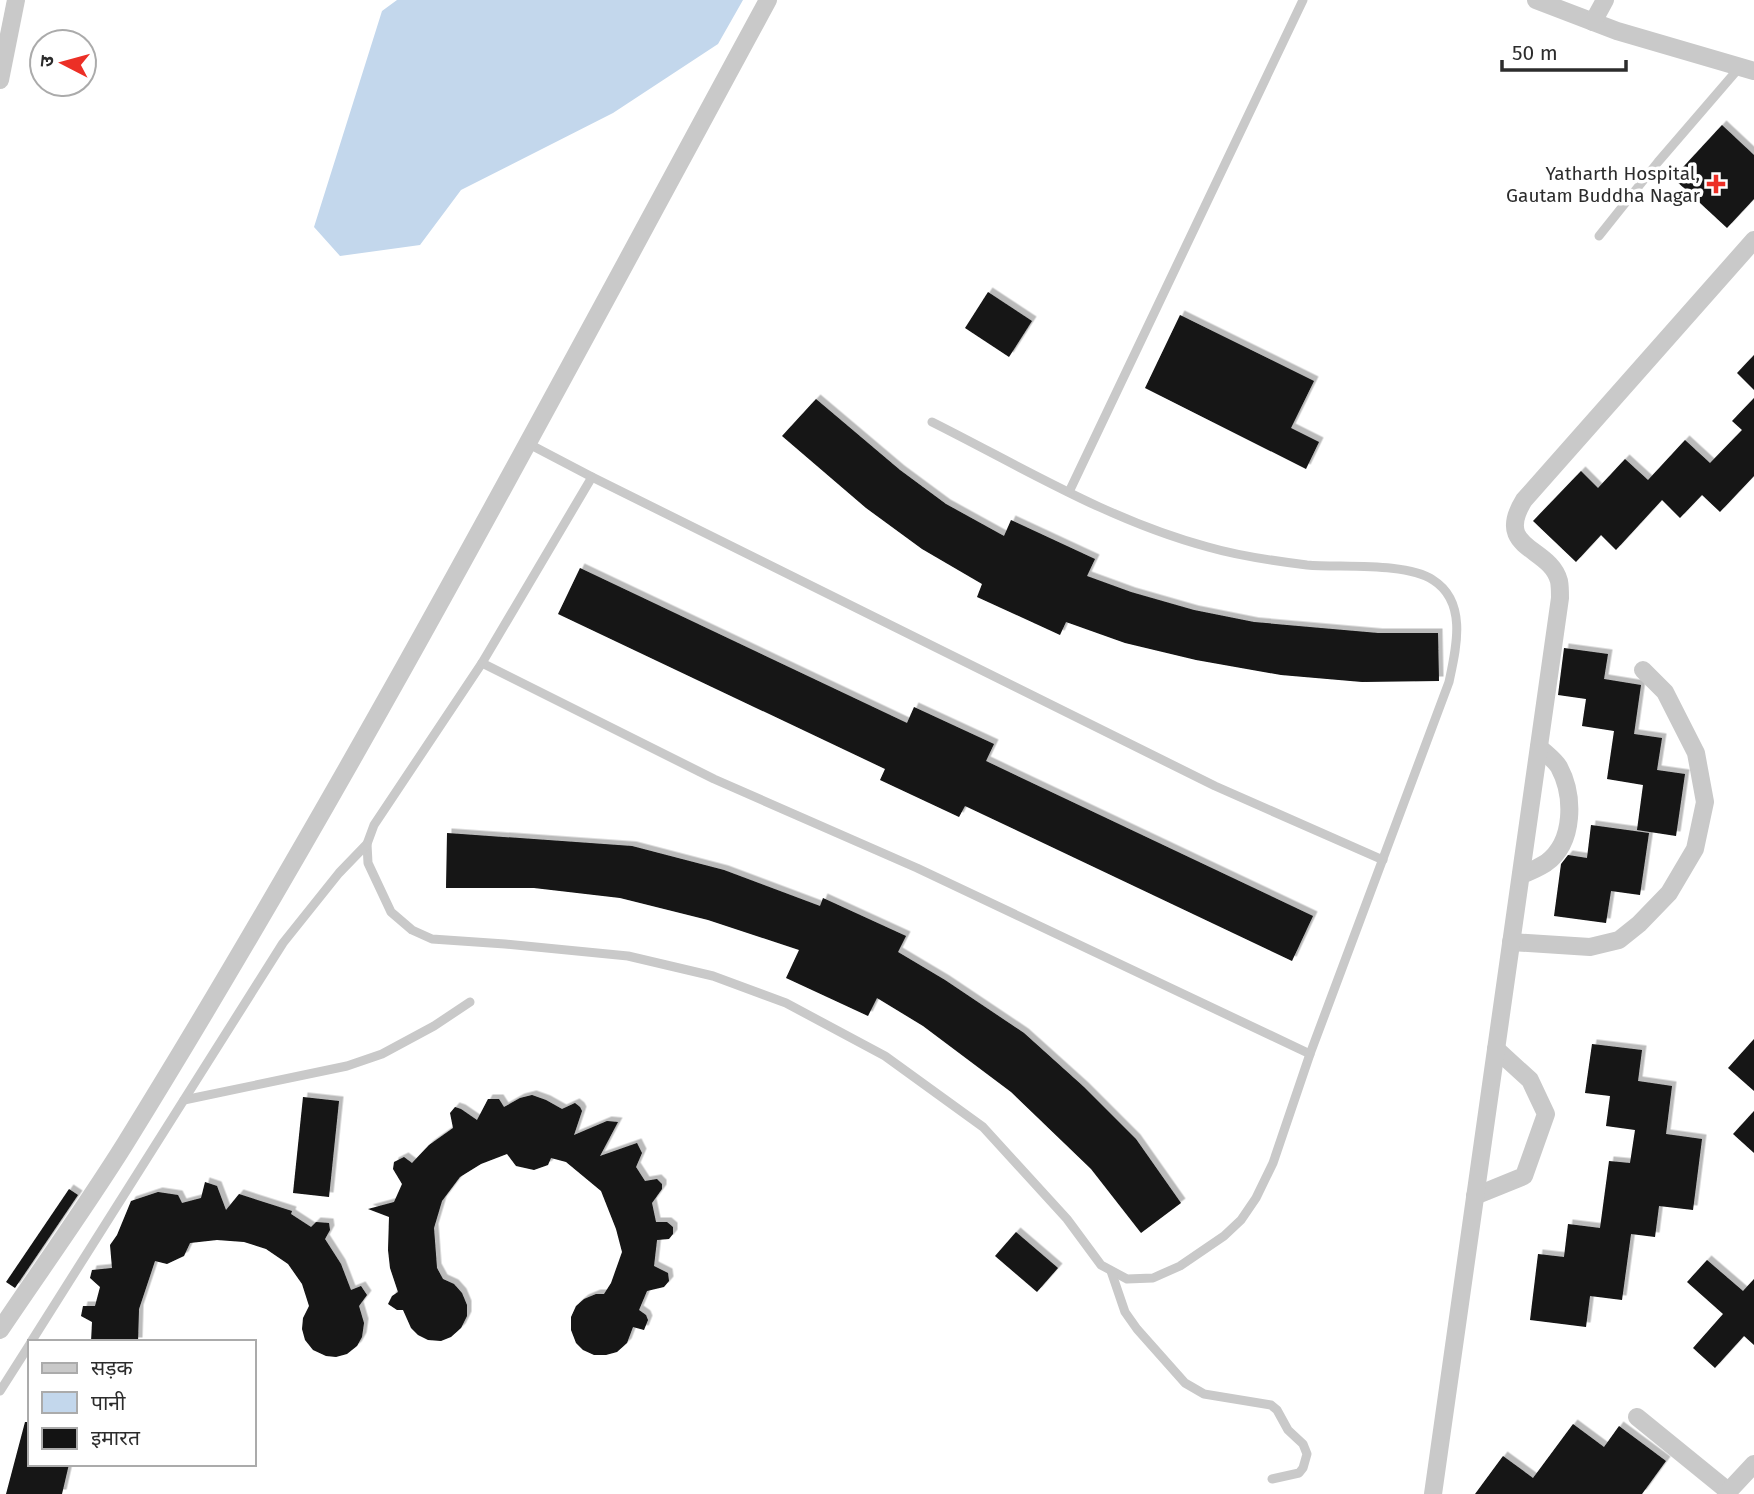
<svg xmlns="http://www.w3.org/2000/svg" width="1754" height="1494" font-family="'Fira Sans','Noto Sans Devanagari',sans-serif">
<defs>
<filter id="shadow"><feDropShadow dx="4.5" dy="-4.5" stdDeviation="0" flood-color="#0004"/></filter>
</defs>
<rect width="100%" height="100%" fill="#fff"/>
<!-- water -->
<polygon fill="#c3d7ec" points="397,0 743,0 718,44 613,113 461,190 420,245 340,256 314,227 382,11"/>
<!-- building -->
<g fill="#131313" filter="url(#shadow)">
<polygon points="1722,125 1754,155 1754,199 1727,228 1673,178"/>
<polygon points="988,292 1032,321 1009,357 965,328"/>
<polygon points="1180,315 1314,381 1291,428 1319,442 1306,469 1145,388"/>
<polygon points="1754,355 1754,390 1737,373"/>
<polygon points="1754,398 1754,476 1720,512 1702,495 1680,518 1662,500 1616,550 1601,535 1576,562 1533,521 1581,471 1598,488 1625,459 1648,480 1685,440 1710,463 1742,430 1732,421"/>
<polygon points="816,399 900,470 946,504 1004,536 1011,520 1095,559 1087,576 1131,592 1194,610 1254,622 1378,633 1438,633 1439,681 1362,682 1281,675 1196,660 1125,643 1066,622 1060,635 977,597 982,584 922,549 866,508 782,436"/>
<polygon points="580,568 907,723 914,707 994,744 986,761 1313,916 1292,961 965,806 959,817 880,780 885,769 558,614"/>
<polygon points="1564,648 1608,654 1604,679 1641,685 1634,734 1662,738 1657,770 1685,774 1676,836 1637,830 1643,785 1607,779 1614,731 1582,726 1586,699 1558,695"/>
<polygon points="1591,825 1649,833 1640,895 1611,891 1606,923 1554,916 1561,864 1568,855 1587,858"/>
<polygon points="447,833 632,846 724,870 820,906 823,898 906,936 898,952 945,980 1024,1033 1084,1087 1136,1139 1181,1203 1141,1233 1091,1169 1011,1092 923,1026 877,998 868,1016 786,978 799,950 708,920 620,898 534,888 446,888"/>
<polygon points="1754,1039 1754,1091 1728,1068"/>
<polygon points="1592,1044 1642,1050 1638,1081 1672,1086 1666,1134 1702,1139 1693,1210 1659,1206 1655,1237 1631,1234 1622,1300 1590,1296 1586,1327 1530,1320 1538,1254 1564,1257 1568,1224 1600,1228 1609,1161 1630,1163 1635,1130 1606,1126 1610,1096 1585,1093"/>
<polygon points="532,1095 546,1100 562,1109 575,1103 580,1107 582,1111 574,1135 607,1121 618,1122 600,1156 637,1143 642,1153 636,1167 645,1181 657,1179 662,1184 662,1189 652,1203 656,1222 667,1222 673,1227 673,1234 669,1239 657,1240 654,1266 668,1273 669,1281 664,1287 647,1291 639,1310 646,1315 648,1320 644,1330 633,1327 627,1343 617,1352 606,1355 594,1355 583,1350 576,1343 571,1330 571,1317 576,1306 584,1299 596,1294 604,1294 611,1283 622,1252 616,1229 601,1191 566,1162 551,1158 548,1165 534,1170 516,1166 507,1154 481,1164 460,1177 442,1201 434,1228 437,1268 443,1279 454,1284 462,1293 467,1305 467,1316 461,1328 451,1337 441,1341 428,1340 418,1335 411,1328 403,1310 397,1310 388,1304 392,1296 398,1292 390,1268 388,1250 389,1217 368,1209 394,1202 402,1184 393,1169 394,1162 404,1157 412,1163 429,1145 453,1128 450,1113 455,1107 461,1109 477,1120 488,1099 499,1099 504,1107 520,1098"/>
<polygon points="303,1097 339,1101 329,1197 293,1193"/>
<polygon points="1754,1111 1754,1153 1733,1134"/>
<polygon points="205,1182 217,1186 226,1210 239,1194 292,1211 291,1214 311,1227 316,1222 329,1223 330,1230 325,1239 341,1264 351,1290 361,1286 367,1295 359,1306 364,1323 362,1337 357,1346 347,1354 336,1357 326,1356 313,1350 305,1340 302,1329 303,1318 309,1306 302,1284 288,1264 266,1249 244,1242 217,1240 190,1243 184,1256 167,1264 155,1261 139,1309 138,1342 91,1342 92,1322 81,1316 83,1306 95,1306 100,1287 90,1278 92,1270 112,1268 110,1245 117,1235 131,1201 158,1192 178,1195 182,1203 201,1198"/>
<polygon points="69,1189 78,1195 15,1288 6,1282"/>
<polygon points="1016,1232 1058,1268 1037,1292 995,1256"/>
<polygon points="1707,1260 1743,1291 1754,1279 1754,1345 1744,1336 1715,1368 1693,1348 1723,1314 1687,1282"/>
<polygon points="25,1422 30,1422 30,1464 69,1464 62,1494 6,1494"/>
<polygon points="1573,1424 1604,1447 1619,1426 1666,1461 1642,1494 1475,1494 1503,1456 1533,1478"/>
</g>
<g fill="none" stroke-linecap="round" stroke-linejoin="round">
<!-- lane -->
<g stroke="#c9c9c9" stroke-width="9">
<polyline points="1599,236 1658,162 1739,68"/>
<polyline points="529,444 592,477 1215,786 1383,860"/>
<path d="M 592,477 L 482,663 L 374,825 L 367,844 L 368,863 L 391,912 L 412,930 L 432,939 L 505,944 L 628,956 L 713,976 L 786,1003 L 885,1056 L 983,1127 L 1067,1219 L 1101,1265 L 1127,1279 L 1153,1278 L 1180,1266 L 1224,1236 L 1241,1220 L 1256,1198 L 1273,1163 L 1310,1054 L 1449,682 C 1456,649 1468,602 1433,580 C 1406,562 1340,568 1307,565 C 1274,561 1239,556 1208,547 C 1110,521 1022,467 932,422"/>
<polyline points="1069,492 1303,0"/>
<polyline points="482,663 714,779 917,868 1310,1054"/>
<polyline points="184,1100 347,1066 382,1054 434,1026 470,1002"/>
<polyline points="1111,1271 1125,1312 1137,1329 1185,1383 1204,1394 1271,1405 1277,1410 1288,1430 1303,1444 1307,1454 1303,1468 1299,1473 1272,1479"/>
<polyline points="31,1342 283,943 339,873 367,844"/>
<polyline points="0,1391 30,1344"/>
</g>
<!-- street -->
<g stroke="#c9c9c9" stroke-width="18">
<polyline points="1536,0 1617,31 1754,71"/>
<polyline points="1593,22 1605,0"/>
<polyline points="0,80 16,0"/>
<path d="M 1521,875 C 1529,872 1538,868 1546,863 C 1575,842 1574,795 1559,767 C 1554,759 1545,753 1539,747"/>
<polyline points="1511,942 1590,947 1619,940 1639,924 1669,893 1695,849 1705,802 1696,753 1665,692 1643,670"/>
<polyline points="1475,1196 1524,1176 1546,1114 1530,1080 1496,1049"/>
<path d="M 0,1330 C 41,1269 85,1208 125,1144 C 355,772 559,385 768,0"/>
<polyline points="1637,1417 1728,1491"/>
<path d="M 1433,1494 L 1560,598 C 1560,593 1560,586 1559,581 C 1550,546 1493,550 1524,500 L 1754,240"/>
<polyline points="1726,1494 1754,1464"/>
</g>
</g>
<!-- markers -->
<path fill="#ec2f26" stroke="#fff" stroke-width="2.5" d="M1712.5 173.5h7v7h7v7h-7v7h-7v-7h-7v-7h7z"/>
<g text-anchor="middle" dominant-baseline="central" stroke-width="7" stroke-linejoin="round" paint-order="stroke">
<!-- poi labels -->
<g font-size="19" fill="#2c2c2c" stroke="#fff" text-anchor="end">
<text x="1700" y="173">Yatharth Hospital,<tspan x="1700" dy="22">Gautam Buddha Nagar</tspan></text>
</g>
</g>
<!-- legend -->
<rect x="28" y="1340" width="228" height="126" fill="#ffffff" stroke="#ababab" stroke-width="2"/>
<rect x="42" y="1363" width="35" height="10" fill="#c9c9c9" stroke="#ababab" stroke-width="2"/>
<text x="91" y="1375" font-size="21" fill="#2c2c2c">सड़क</text>
<rect x="42" y="1392" width="35" height="21" fill="#c3d7ec" stroke="#ababab" stroke-width="2"/>
<text x="91" y="1410" font-size="21" fill="#2c2c2c">पानी</text>
<rect x="42" y="1428" width="35" height="21" fill="#131313" stroke="#ababab" stroke-width="2"/>
<text x="91" y="1445" font-size="21" fill="#2c2c2c">इमारत</text>
<!-- north arrow -->
<g transform="translate(63 63) rotate(276)"><circle r="33" fill="#ffffff" stroke="#ababab" stroke-width="2"/>
<path d="M0-5L12 26L0 18L-12 26Z" fill="#ec2f26"/>
<text y="-10" font-size="19" font-weight="bold" text-anchor="middle" fill="#2c2c2c">उ</text>
</g>
<!-- scale -->
<path d="M1502 60v10h124v-10" fill="none" stroke="#2c2c2c" stroke-width="3.5"/>
<text x="1512" y="60" font-size="21" fill="#2c2c2c" stroke="#ffffff" stroke-width="5" paint-order="stroke">50 m</text>
</svg>
